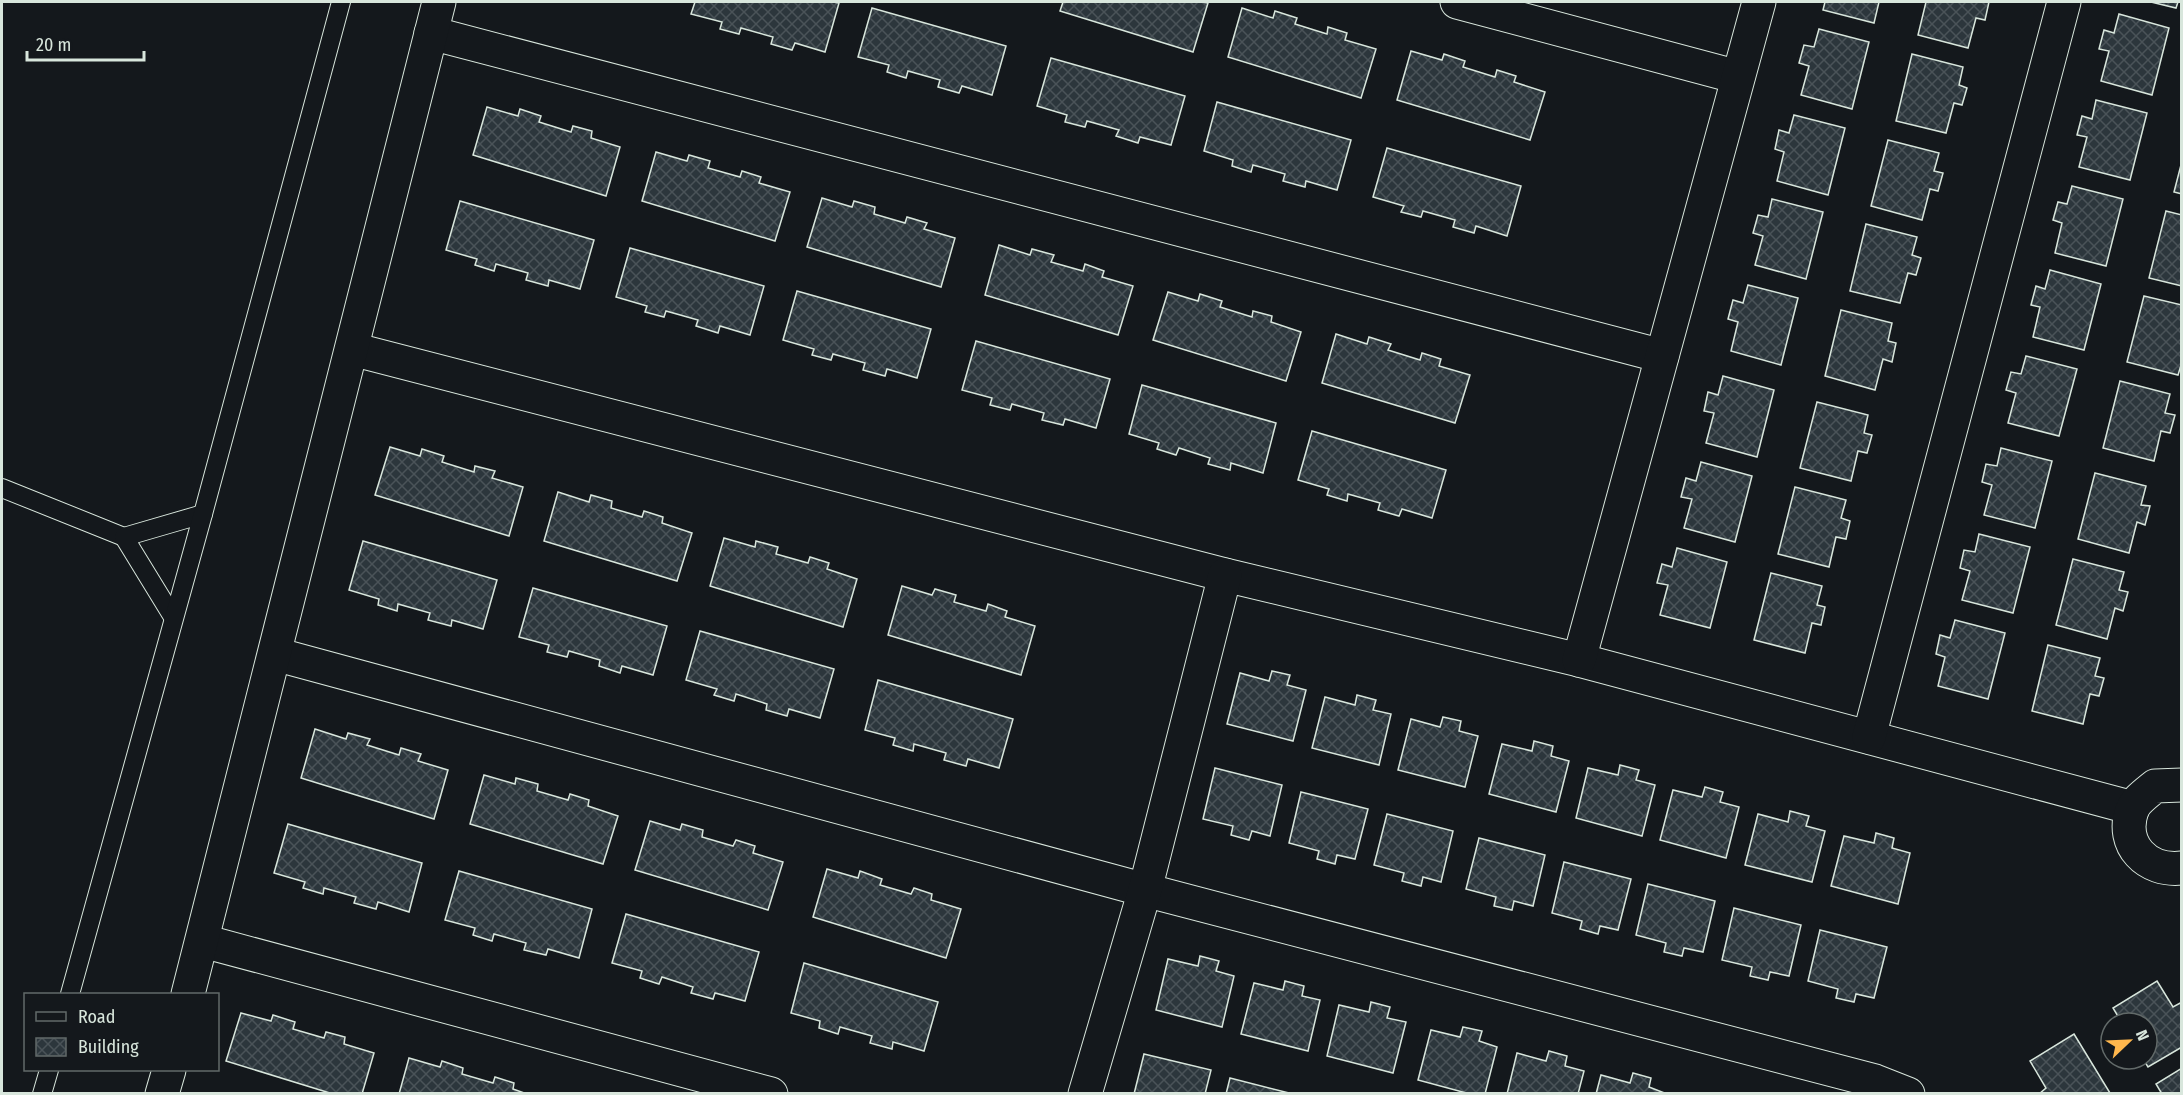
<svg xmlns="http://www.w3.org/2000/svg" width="2183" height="1095" font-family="'Fira Sans Condensed',sans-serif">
<defs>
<pattern id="building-cross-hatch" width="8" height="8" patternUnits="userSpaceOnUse" patternTransform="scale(1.5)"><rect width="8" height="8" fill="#2c363c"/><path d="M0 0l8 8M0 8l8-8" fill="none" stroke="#4a5358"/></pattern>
</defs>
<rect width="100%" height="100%" fill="#14181c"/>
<!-- building -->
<g fill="url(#building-cross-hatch)" stroke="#d8e6dc" stroke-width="1.5">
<polygon points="695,2 833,2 839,3 825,52 795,43 792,50 771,44 773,37 741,28 739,34 720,29 722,22 691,14"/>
<polygon points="1063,2 1202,2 1208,3 1193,52 1060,11"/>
<polygon points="1825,2 1879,2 1874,23 1823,10"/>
<polygon points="1926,2 1989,2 1985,20 1976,18 1968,48 1918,35"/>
<polygon points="2151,2 2178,2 2176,8"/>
<polygon points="872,8 1006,46 992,95 962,86 959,93 938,87 940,80 908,71 906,78 887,72 889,65 858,57"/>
<polygon points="1242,8 1273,18 1275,11 1297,18 1295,24 1327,34 1328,27 1347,33 1345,40 1376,49 1361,98 1228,57"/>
<polygon points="2119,14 2169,28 2152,95 2101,81 2109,51 2099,49 2104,30 2114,33"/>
<polygon points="1819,29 1869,42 1852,109 1801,95 1809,66 1799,63 1804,45 1814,47"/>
<polygon points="1411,51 1442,60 1444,54 1465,61 1463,67 1495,77 1497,70 1516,76 1514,82 1545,92 1530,140 1397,100"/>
<polygon points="1912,54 1963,67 1959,85 1967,88 1962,105 1954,103 1946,133 1896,121"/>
<polygon points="1051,58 1185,96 1171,145 1140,137 1138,143 1116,136 1119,130 1087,121 1085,127 1065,122 1067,115 1037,106"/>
<polygon points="2096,100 2147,113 2130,180 2079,167 2087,137 2077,135 2082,116 2092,119"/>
<polygon points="1217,102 1351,140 1337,190 1306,181 1305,187 1283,181 1285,174 1253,165 1251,172 1232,166 1233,160 1204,151"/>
<polygon points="487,107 518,116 520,109 541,116 539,122 571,132 573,126 592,131 591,138 620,147 606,196 473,155"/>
<polygon points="1794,115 1845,128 1828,195 1777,181 1784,152 1775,149 1779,130 1789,133"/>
<polygon points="1888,140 1939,153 1934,171 1943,173 1938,191 1930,189 1922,220 1871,206"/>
<polygon points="1387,148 1521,186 1507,236 1476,226 1474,233 1453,227 1455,220 1423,211 1421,217 1401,212 1404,206 1373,197"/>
<polygon points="656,152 687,161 689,155 710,161 708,168 740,177 742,171 761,177 759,183 790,192 775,241 642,201"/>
<polygon points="2182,161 2182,194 2174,192"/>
<polygon points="2072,186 2123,199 2106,266 2055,253 2062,223 2053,220 2058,202 2067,204"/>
<polygon points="822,198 852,207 854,201 875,207 874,214 905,223 907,217 927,223 924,229 955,238 941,287 807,247"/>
<polygon points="1772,199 1823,212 1806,279 1755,265 1763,236 1753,233 1758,215 1768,217"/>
<polygon points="460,201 594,240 580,289 549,280 548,286 526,280 528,273 496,264 494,271 475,265 477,259 446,250"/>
<polygon points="2166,211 2182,215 2182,286 2149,278"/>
<polygon points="1866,224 1917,237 1912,255 1921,258 1916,275 1908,273 1900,303 1850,291"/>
<polygon points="999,245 1030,255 1032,249 1054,255 1051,262 1083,271 1085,264 1104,271 1102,277 1133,286 1118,335 985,295"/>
<polygon points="630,248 764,286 750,335 720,326 718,333 696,326 698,320 666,311 664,317 645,312 647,306 616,297"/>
<polygon points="2050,270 2101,284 2084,350 2033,337 2040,307 2031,305 2036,286 2045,289"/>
<polygon points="1748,285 1798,298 1781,365 1731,351 1738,322 1728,319 1733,300 1743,303"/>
<polygon points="797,291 931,329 917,378 887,369 885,376 863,370 865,363 833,354 831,360 812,355 814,349 783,340"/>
<polygon points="1168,292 1198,301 1200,294 1222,301 1220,307 1252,317 1253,311 1272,316 1271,322 1301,332 1286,381 1153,340"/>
<polygon points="2144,296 2182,305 2182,362 2178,375 2127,362"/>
<polygon points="1841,310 1892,323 1888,341 1896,343 1892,362 1883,359 1875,390 1825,376"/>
<polygon points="1336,334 1367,344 1369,337 1391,344 1388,350 1420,360 1422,353 1441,359 1439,366 1470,375 1455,423 1322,383"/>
<polygon points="976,341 1110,379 1096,428 1065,419 1063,425 1042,420 1044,413 1012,404 1010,410 990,405 992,398 962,390"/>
<polygon points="2026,356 2077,369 2059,436 2008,423 2016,393 2006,390 2011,372 2021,374"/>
<polygon points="1723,376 1774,390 1757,457 1706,443 1714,413 1704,411 1708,392 1718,395"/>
<polygon points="2120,381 2170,394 2165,413 2175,415 2170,433 2161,431 2154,461 2103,448"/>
<polygon points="1142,385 1276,423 1263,473 1231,463 1230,470 1208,464 1210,458 1179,448 1176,455 1157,449 1159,443 1129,434"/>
<polygon points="1817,402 1868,415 1864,433 1872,435 1867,453 1858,451 1851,481 1800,468"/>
<polygon points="1312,431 1446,470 1432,518 1402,509 1399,516 1378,510 1380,503 1348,494 1347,501 1327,495 1329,489 1298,480"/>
<polygon points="390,447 420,456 422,449 444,456 442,462 474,472 475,466 495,471 492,478 523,487 509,536 375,495"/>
<polygon points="2001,448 2052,461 2035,528 1984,515 1992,485 1982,482 1986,464 1997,466"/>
<polygon points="1701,462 1752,476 1735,542 1684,528 1692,499 1681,497 1686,478 1696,481"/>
<polygon points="2095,473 2146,486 2141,505 2150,506 2145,525 2137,522 2129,553 2078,539"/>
<polygon points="1795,487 1846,500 1841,518 1850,521 1846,539 1836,537 1829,567 1778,554"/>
<polygon points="558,492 589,502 591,495 612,501 611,508 642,517 644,511 663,517 662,523 692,533 677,581 544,541"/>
<polygon points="1979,534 2030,547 2013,613 1962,600 1970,571 1960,568 1964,550 1975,552"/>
<polygon points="724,538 755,547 756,541 778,547 776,554 808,563 810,557 829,563 827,569 857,579 843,627 710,586"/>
<polygon points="363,541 497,580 483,629 452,620 451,626 428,620 430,613 398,604 397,611 378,605 379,599 349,590"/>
<polygon points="1677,548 1727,562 1710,628 1660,615 1668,585 1657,583 1662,564 1672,567"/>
<polygon points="2073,559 2124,572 2119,590 2128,592 2123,611 2115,608 2107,639 2056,625"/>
<polygon points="1771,573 1822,586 1817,605 1825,607 1821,625 1812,623 1805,653 1754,640"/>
<polygon points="902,586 932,595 935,589 956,595 954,602 986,611 988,604 1007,611 1005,617 1035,626 1021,675 888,635"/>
<polygon points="533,588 667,626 653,675 622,666 620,673 599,666 600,660 569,651 567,657 547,652 549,645 519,637"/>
<polygon points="1955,620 2005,633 1988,699 1938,686 1945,657 1936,654 1940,635 1950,638"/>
<polygon points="700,631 834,669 820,718 789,709 787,716 766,710 767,704 736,694 734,701 714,695 717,689 686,680"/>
<polygon points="2048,645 2100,658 2095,676 2104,678 2099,696 2090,694 2083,724 2032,711"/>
<polygon points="1272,671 1290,675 1287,685 1306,690 1293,741 1227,724 1240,673 1269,681"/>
<polygon points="878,680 1013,719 999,768 968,759 966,766 944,760 946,753 914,744 913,751 893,745 895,738 865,730"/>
<polygon points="1357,695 1376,700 1373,710 1391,714 1379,765 1312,748 1325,697 1355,705"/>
<polygon points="1443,717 1461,721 1459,731 1478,736 1465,787 1398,770 1411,719 1440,727"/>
<polygon points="315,729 346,739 348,733 370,739 367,745 399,755 401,748 421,754 418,761 448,770 434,819 301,778"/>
<polygon points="1534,741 1553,746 1551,756 1569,761 1556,812 1489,794 1502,744 1532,751"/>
<polygon points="1620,765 1639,770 1636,780 1655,785 1642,836 1576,818 1588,768 1618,775"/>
<polygon points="1215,768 1282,785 1270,836 1252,831 1249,840 1231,835 1233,826 1203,819"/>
<polygon points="484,775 515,784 516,778 538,784 537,791 568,800 570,794 589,800 588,806 618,816 603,864 470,824"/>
<polygon points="1705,787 1723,792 1720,802 1739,807 1726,858 1660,840 1673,790 1702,797"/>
<polygon points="1301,792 1368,809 1355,859 1337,855 1335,864 1317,859 1319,851 1289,843"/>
<polygon points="1790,811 1809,816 1806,826 1825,831 1812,882 1745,865 1758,814 1788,822"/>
<polygon points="1387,814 1453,831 1441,882 1423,877 1421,886 1402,881 1404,873 1374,865"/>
<polygon points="650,821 680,830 682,824 703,830 702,837 733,846 736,840 755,846 753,853 783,862 768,910 635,870"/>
<polygon points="288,824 422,863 409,912 378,902 376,909 354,903 356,897 324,888 323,894 303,888 305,882 274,873"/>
<polygon points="1876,833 1894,838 1892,848 1910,853 1898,904 1831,886 1844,836 1874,843"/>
<polygon points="1479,838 1545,855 1533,906 1514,901 1512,910 1494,906 1496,897 1466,889"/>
<polygon points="1564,862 1631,879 1618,930 1600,926 1598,934 1580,929 1582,921 1552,913"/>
<polygon points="827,869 858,878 860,871 882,879 880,885 911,894 914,888 932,894 931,900 961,909 946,958 813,917"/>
<polygon points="459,871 592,909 579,958 548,949 546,955 524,950 526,943 494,934 492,941 473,935 475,928 445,920"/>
<polygon points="1648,884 1715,901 1703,952 1684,948 1682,956 1664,952 1666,943 1636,935"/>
<polygon points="1734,908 1801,925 1789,976 1770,972 1768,980 1750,976 1752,967 1722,960"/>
<polygon points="626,914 759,952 745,1001 715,993 713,999 691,993 693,987 662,977 659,984 640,978 642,971 612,963"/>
<polygon points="1820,930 1887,947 1874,998 1856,994 1854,1002 1836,998 1838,989 1808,981"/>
<polygon points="1200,956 1219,961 1216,971 1234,976 1222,1027 1156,1010 1168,959 1198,966"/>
<polygon points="804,963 938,1002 924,1051 893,1042 892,1049 870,1043 872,1036 840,1027 838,1034 819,1028 820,1021 791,1013"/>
<polygon points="1285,981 1304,986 1302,996 1320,1000 1308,1051 1241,1034 1254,983 1283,990"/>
<polygon points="2157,981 2173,1007 2182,1002 2182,1047 2148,1067 2143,1059 2147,1059 2147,1023 2122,1023 2113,1008"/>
<polygon points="1371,1002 1390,1007 1387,1018 1406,1022 1393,1073 1327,1056 1339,1005 1369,1012"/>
<polygon points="241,1013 271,1021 273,1015 295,1022 293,1029 324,1038 326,1032 345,1037 344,1044 374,1053 362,1094 333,1094 226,1061"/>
<polygon points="1463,1027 1482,1031 1479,1041 1497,1047 1485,1094 1470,1094 1418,1080 1431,1030 1460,1037"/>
<polygon points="2074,1034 2110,1093 2039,1094 2046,1088 2030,1061"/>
<polygon points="1549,1051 1567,1056 1565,1066 1584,1071 1578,1094 1507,1094 1517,1053 1546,1061"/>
<polygon points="1144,1054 1211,1070 1205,1094 1134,1094"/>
<polygon points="409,1058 440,1067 442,1061 463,1068 462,1074 493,1083 495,1077 514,1083 513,1089 527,1094 399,1094"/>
<polygon points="2182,1068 2182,1094 2162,1094 2156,1084"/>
<polygon points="1633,1073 1651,1078 1649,1087 1667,1094 1596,1094 1601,1075 1630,1083"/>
<polygon points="1230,1078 1293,1094 1226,1094"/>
</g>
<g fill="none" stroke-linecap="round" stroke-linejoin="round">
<defs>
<g id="service">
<polyline points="2,488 124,537"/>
<polyline points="173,617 124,537 203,514"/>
<polyline points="70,994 203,514 341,2"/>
<polyline points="42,1094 49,1070"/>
</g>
<g id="minor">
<polyline points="1457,2 1738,77"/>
<polyline points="431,33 1662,356"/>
<polyline points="352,349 1225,575 1579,660 2133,808"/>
<polyline points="275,654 1145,890 1875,1081 1908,1094"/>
<polyline points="1579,660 1759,2"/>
<polyline points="1869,737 2064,2"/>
<path d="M 2182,785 L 2155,786 C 2148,792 2135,801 2132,810 C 2120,845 2147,872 2182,868"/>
<polyline points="203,941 771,1094"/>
<polyline points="188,994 439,2"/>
<polyline points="162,1094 169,1070"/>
<polyline points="1085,1094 1145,890 1225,575"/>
</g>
</defs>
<!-- service casing -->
<use href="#service" stroke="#d8e6dc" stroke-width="20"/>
<!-- minor casing -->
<use href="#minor" stroke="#d8e6dc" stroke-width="35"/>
<!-- service -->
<use href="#service" stroke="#14181c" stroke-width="18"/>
<!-- minor -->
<use href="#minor" stroke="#14181c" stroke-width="33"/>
</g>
<!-- border -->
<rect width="2183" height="1095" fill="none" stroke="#d8e6dc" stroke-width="6"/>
<!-- legend -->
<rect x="24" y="993" width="195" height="78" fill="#14181c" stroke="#626a69" stroke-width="1.5"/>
<rect x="36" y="1012" width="30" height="9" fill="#14181c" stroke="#626a69" stroke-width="1.5"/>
<text x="78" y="1023" font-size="18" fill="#d8e6dc">Road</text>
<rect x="36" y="1038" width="30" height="18" fill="url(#building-cross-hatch)" stroke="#626a69" stroke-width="1.5"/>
<text x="78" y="1053" font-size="18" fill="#d8e6dc">Building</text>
<!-- north arrow -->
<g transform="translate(2129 1041) rotate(67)"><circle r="28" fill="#14181c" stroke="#626a69" stroke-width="1.5"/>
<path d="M0-4.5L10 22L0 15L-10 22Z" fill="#ffb74d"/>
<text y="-9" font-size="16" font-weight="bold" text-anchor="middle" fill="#d8e6dc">N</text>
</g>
<!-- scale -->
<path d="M27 51v9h117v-9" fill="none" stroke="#d8e6dc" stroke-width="3"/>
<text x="36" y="51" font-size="18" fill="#d8e6dc" stroke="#14181c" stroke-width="4.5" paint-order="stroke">20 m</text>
</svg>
